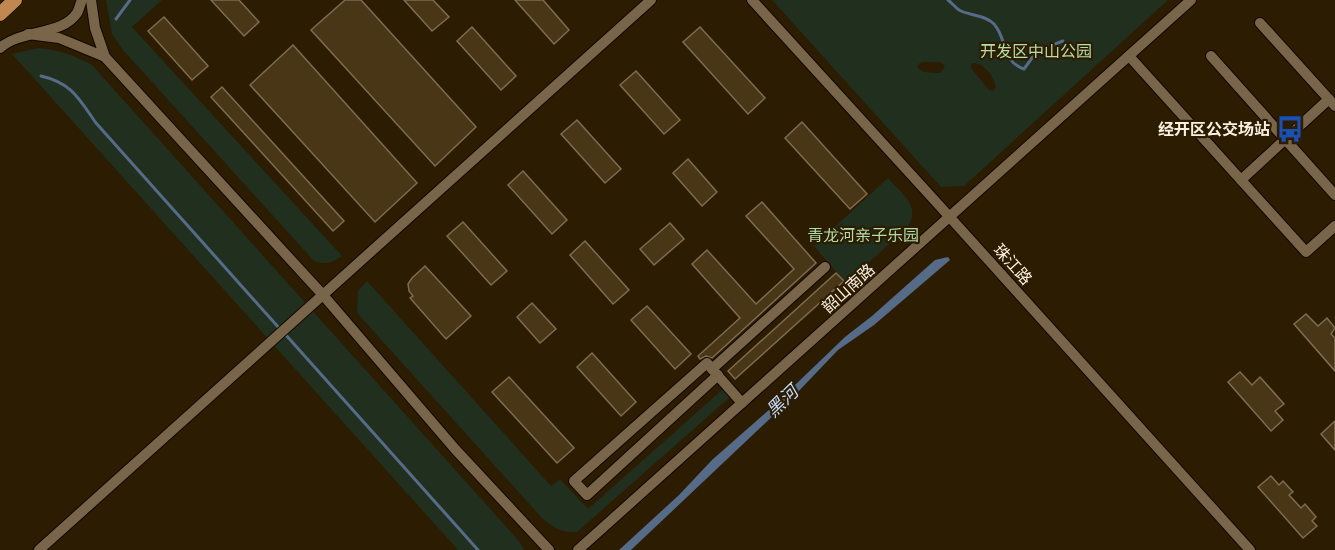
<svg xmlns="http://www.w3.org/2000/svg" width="1335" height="550" font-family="'Archivo Narrow','Noto Sans SC',sans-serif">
<rect width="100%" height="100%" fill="#2c1c02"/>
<!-- green -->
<g fill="#212f1e" fill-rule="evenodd">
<path d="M 106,0 L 162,0 L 132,27 L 342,256 C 331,263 325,266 313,260 L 123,50 L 112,34 Z"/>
<path d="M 772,0 L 1168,0 L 964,186 L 941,187 ZM 923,62 L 940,62 L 945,66 L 940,73 L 923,72 L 917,67 L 918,64 ZM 972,63 C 985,63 994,77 996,88 L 993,91 L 989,90 L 971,68 Z"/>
<path d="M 38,48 C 59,50 74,55 92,65 L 519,541 L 524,550 L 458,550 L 12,54 Z"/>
<path d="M 888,178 C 902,194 922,206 907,228 L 846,283 L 814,246 Z"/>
<path d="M 367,281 L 551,486 L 560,479 L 588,509 L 723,389 L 730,397 L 577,532 C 562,533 553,528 542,518 L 357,313 L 358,291 Z"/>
</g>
<!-- water -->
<polygon fill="#556b88" points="948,257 950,260 874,325 838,350 795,395 631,550 619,550 679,495 712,460 771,408 845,337 872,316 935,260"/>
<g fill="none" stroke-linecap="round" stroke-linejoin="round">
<!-- stream -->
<g stroke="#556b88" stroke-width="3">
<path d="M 948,0 C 952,3 955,7 959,10 C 970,16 986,15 994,24 C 1008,40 1001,61 1024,69 L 1037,51 L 1063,41"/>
<polyline points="116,19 130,0"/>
<path d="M 41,76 C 72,83 79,99 96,123 L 280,329"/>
<polyline points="285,334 478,550"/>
</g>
</g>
<!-- building -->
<g fill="#493617" stroke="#7f6c50" stroke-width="1.5">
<polygon points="211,0 239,0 259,22 244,36"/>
<polygon points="345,0 361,0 476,127 435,166 311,30"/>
<polygon points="404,0 433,0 449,17 432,31"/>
<polygon points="515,0 543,0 569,30 554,44"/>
<polygon points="164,17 208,66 192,80 148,31"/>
<polygon points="472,27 516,76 501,90 457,41"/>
<polygon points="700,27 765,98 748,114 683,42"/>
<polygon points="293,45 417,183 375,222 250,85"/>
<polygon points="636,71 680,120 664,134 620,85"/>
<polygon points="222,87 344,221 333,231 211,97"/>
<polygon points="577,120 621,169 605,183 561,134"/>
<polygon points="802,122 867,194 850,209 785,138"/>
<polygon points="688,159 717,192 702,206 673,173"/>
<polygon points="523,171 567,220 552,234 508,185"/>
<polygon points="762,202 816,263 712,358 706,356 700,359 698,356 740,318 692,264 707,250 756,304 794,269 746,216"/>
<polygon points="463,222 507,271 491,285 447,236"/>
<polygon points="670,223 684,239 654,265 640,249"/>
<polygon points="585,241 629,290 613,304 570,255"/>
<polygon points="425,266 471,316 446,339 410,298 413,296 409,291 408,284 412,278"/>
<polygon points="836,273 844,281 735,379 728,371"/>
<polygon points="532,303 556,329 540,343 517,317"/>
<polygon points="647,306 691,354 675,369 631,320"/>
<polygon points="1306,314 1318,326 1327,318 1335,328 1331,334 1335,338 1335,371 1294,324"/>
<polygon points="592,353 636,402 621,416 577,367"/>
<polygon points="1240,372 1252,385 1260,377 1284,404 1275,411 1283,420 1271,431 1228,382"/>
<polygon points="509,377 574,448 557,463 492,392"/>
<polygon points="1335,421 1335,450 1321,434"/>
<polygon points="1271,476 1279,485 1283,481 1293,492 1289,495 1301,508 1305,504 1316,517 1312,521 1317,526 1303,538 1258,487"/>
</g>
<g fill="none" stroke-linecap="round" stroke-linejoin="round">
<defs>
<g id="minor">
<polyline points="752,0 937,203 1250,550"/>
<polyline points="1260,23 1335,106"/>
<polyline points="28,34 59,38 105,57 95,28 91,0"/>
<path d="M 0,48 C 21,29 62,36 77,13 C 79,10 80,4 82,0"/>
<polyline points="1129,56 1306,252 1335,226"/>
<polyline points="1211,56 1335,195"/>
<polyline points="105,57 323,295 455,449 549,550"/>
<polyline points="1241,180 1329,99"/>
<polyline points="712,369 707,363 574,481 587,495 718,375"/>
<polyline points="742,403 712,369 825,267"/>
<polyline points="39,550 651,0"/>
<polyline points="578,550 1191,0"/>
</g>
<polyline id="major" points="0,14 15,0"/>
</defs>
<!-- minor casing -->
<use href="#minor" stroke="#140600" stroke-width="12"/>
<!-- major casing -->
<use href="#major" stroke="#140600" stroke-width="15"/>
<!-- minor -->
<use href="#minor" stroke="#79664a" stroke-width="10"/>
<!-- major -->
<use href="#major" stroke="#bf8851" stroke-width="14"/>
</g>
<!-- icons -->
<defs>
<symbol id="bus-bare" viewBox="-9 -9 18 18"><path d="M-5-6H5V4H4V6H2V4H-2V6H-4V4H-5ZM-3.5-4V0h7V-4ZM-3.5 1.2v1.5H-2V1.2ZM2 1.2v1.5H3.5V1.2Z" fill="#1a4fb4" stroke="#2c1c02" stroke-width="2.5" paint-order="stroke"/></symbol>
</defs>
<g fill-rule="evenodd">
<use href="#bus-bare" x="1271" y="110" width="38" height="38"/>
</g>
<g text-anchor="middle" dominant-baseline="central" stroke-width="4.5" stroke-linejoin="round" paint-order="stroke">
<!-- park labels -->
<g font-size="16" fill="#b3dca8" stroke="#2c1c02">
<text x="1036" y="51">开发区中山公园</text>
<text x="863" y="235">青龙河亲子乐园</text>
</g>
<!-- poi labels -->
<g font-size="16" font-weight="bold" fill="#faefdf" stroke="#2c1c02" text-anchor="end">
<text x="1270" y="129">经开区公交场站</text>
</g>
<!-- street labels -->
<g font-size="16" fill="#faefdf" stroke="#2c1c02">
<text transform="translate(1013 264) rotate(48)">珠江路</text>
<text transform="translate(848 288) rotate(-42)">韶山南路</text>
</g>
<!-- water labels -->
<g font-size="18" font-style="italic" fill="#c2d9f9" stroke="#2c1c02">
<text transform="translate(782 401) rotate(-44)">黑河</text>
</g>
</g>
</svg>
